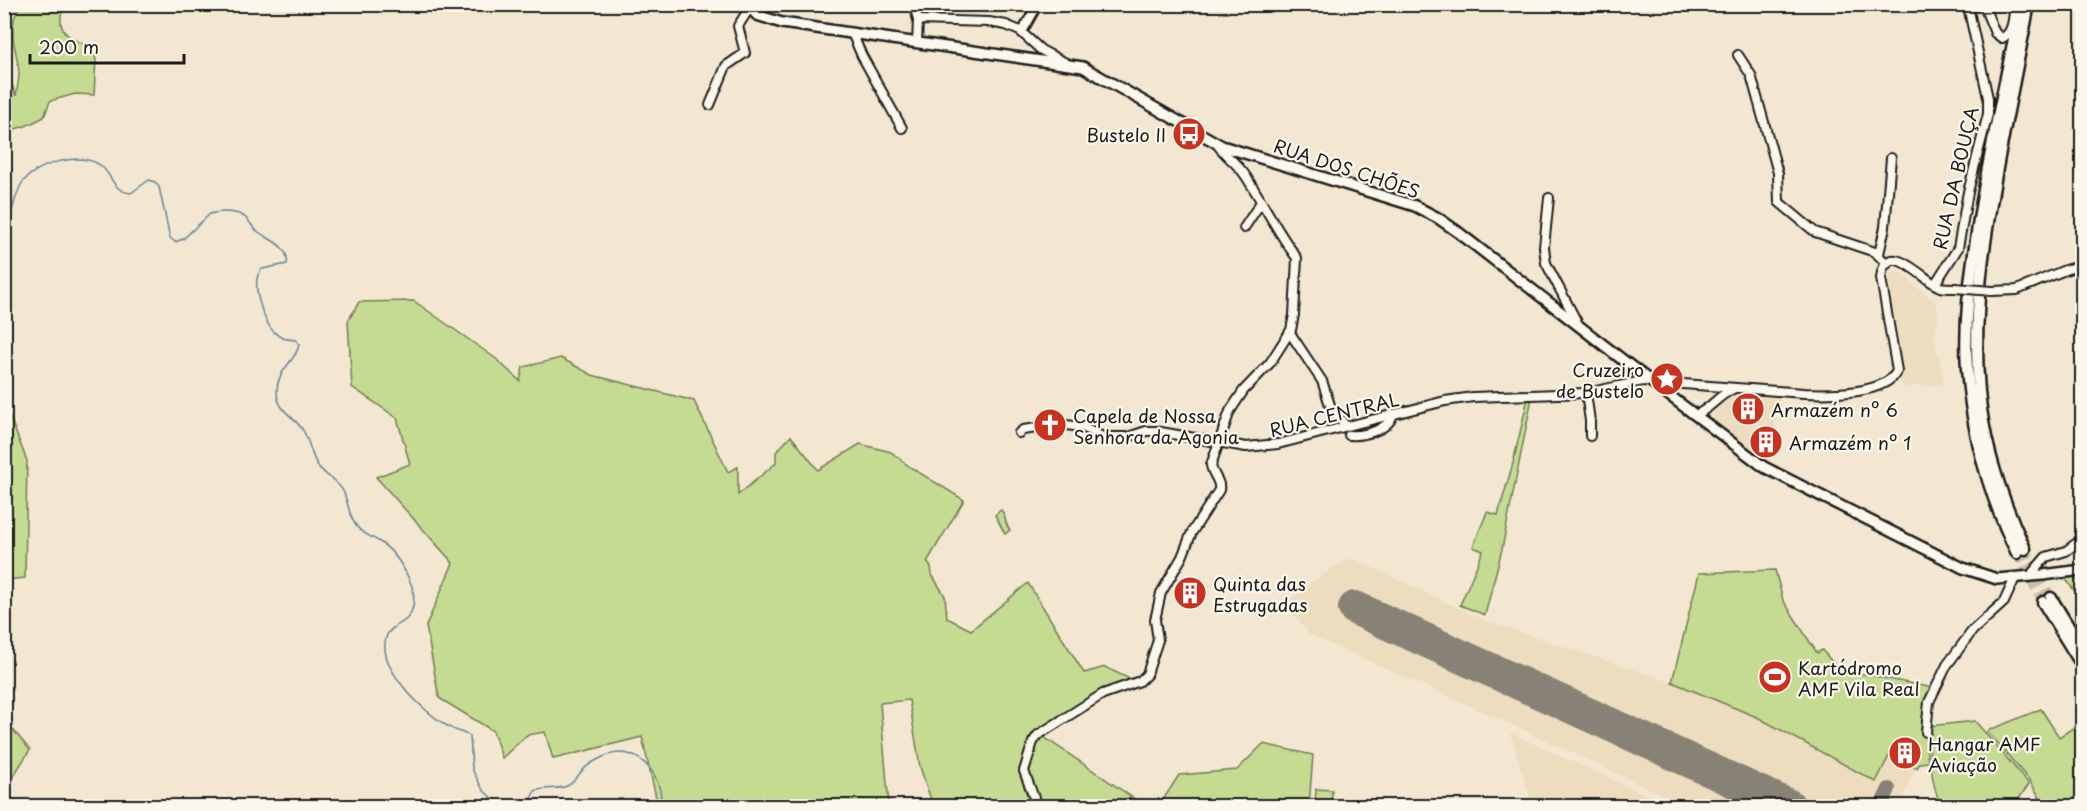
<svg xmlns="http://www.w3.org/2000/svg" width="2087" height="811" font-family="'Playpen Sans',sans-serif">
<rect width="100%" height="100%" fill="#f3e7d1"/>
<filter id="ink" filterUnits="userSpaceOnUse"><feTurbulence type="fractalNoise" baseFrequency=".0167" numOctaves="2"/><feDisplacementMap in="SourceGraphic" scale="12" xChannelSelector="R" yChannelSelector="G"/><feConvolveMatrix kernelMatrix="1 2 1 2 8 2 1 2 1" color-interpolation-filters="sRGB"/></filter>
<g filter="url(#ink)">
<!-- built -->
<g fill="#eddcbe">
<polygon points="1896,272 1902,274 1936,303 1938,316 1934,338 1945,384 1902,387 1899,373 1902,370 1889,275"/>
<polygon points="1735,391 1780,394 1768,466 1713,425 1712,419 1714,409 1720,401"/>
<polygon points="1354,559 1486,621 1672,682 1759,718 1876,781 1889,755 1916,768 1903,796 1923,806 1688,806 1482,711 1310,635 1287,606 1289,600 1328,571 1347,560"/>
<polygon points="1510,733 1598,773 1669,806 1533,806"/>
</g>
<!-- green -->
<g fill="#c4db91" stroke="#707c56" stroke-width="1.5">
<path d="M 20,5 L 64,5 C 54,31 68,39 92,47 L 96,59 L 94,95 L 75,94 L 50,101 L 44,117 C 32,123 18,131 5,129 L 5,66 L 16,96 C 17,89 19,80 19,73 C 17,45 5,33 20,5 Z"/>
<polygon points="414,301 495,358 520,381 523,367 561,358 592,375 694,401 728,472 738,467 738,495 776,463 776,452 791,436 818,470 860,444 891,452 910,467 964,500 927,562 931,567 932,575 945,596 947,618 971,630 1028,583 1084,673 1105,667 1134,681 1038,733 1145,806 933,806 920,767 909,700 880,703 889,806 658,806 642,737 553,759 545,732 527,735 502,758 493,731 439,698 426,626 453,563 376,477 410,464 397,418 352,387 348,321 359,302"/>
<polygon points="1528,398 1532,398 1502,549 1485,615 1460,605 1483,551 1473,547 1487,512 1498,515 1513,463"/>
<polygon points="4,402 27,461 25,578 5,580"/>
<path d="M 1001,510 C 1007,517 1004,524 1010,530 L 1005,534 L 995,515 Z"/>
<polygon points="1775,570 1783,600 1817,653 1822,650 1834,664 1844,670 1933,688 1922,719 1925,732 1928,762 1920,763 1917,768 1889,756 1876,782 1759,718 1672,682 1699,573"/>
<polygon points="2071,574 2082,586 2082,601 2064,577"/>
<polygon points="2041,709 2059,737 2076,726 2082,775 2082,806 2045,806 2029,780 1987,731"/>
<polygon points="5,720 30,750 5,789"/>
<path d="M 1975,721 L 2029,784 L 2014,806 L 1943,806 C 1932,796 1927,742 1930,726 Z"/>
<polygon points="1263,744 1313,755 1309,806 1159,806 1179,775 1237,770"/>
<polygon points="1316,789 1332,790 1331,806 1315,806"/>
</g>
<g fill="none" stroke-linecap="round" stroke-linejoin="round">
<!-- stream -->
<g stroke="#63819b" stroke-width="1.5">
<path d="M 4,229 C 14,214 13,199 21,185 C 33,164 82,150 101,166 C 114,177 112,191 131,193 L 149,180 L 155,182 L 159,187 L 170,238 L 175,242 L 183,239 L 210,214 C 219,211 234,211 243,216 C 249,219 251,226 256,230 C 268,240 290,245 287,264 L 262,269 C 249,280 263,322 274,332 C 280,339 287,339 296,340 L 299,344 C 297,361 277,368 277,392 C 277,411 296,417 304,432 C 310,443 311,456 318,466 C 325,476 337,480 343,491 C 349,503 349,520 359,529 C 364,534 372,537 378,541 C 392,549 402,564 409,579 C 415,591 417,612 404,621 C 398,625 390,628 387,635 C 374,667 425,713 449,727 C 455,731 463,732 470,736 L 472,769 L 483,790 L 501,806"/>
<path d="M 535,806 L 531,798 L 535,791 C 545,787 557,790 567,786 C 574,782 578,775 583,770 C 589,764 596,760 603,757 C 636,741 664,775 661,806"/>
</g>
<!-- taxiway -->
<polyline stroke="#888276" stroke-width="14" points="1881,806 1889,789"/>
<!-- runway -->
<polyline stroke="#888276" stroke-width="34" points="1355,608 1789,806"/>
<!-- highway-tunnel -->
<g stroke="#c8bead" stroke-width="10" stroke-dasharray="10 5" stroke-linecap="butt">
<polyline points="2025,549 2051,598"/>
<polyline points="2017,553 2043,602"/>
</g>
<defs>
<g id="minor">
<polyline points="914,4 918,20 917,43"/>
<path d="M 1983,4 L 1995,33 L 2002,38 C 2014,33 2013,16 2015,4"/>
<polyline points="918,20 989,22 1006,25 1020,31 1041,50 1066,63"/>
<polyline points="1022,32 1038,4"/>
<polyline points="852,33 862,56 902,128"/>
<polyline points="1738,55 1751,75 1778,173 1779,202 1815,232 1875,252 1887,264"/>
<polyline points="710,105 726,66 745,53 738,26 749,9"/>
<polyline points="1549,198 1544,247 1546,263 1578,324"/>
<polyline points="1244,228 1261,202"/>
<polyline points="1879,254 1885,227 1891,158"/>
<polyline points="1935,284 1958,248 1968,192 1988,114 1988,98 1969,11 1970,4"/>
<polyline points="1992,291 2017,290 2065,270 2082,265"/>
<polyline points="1290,333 1322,381 1331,408 1346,426"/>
<polyline points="1586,393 1590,421 1590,436"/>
<path d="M 1695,415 C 1710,410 1718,395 1733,389"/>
<path d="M 1019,433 L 1023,430 L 1037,428 L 1048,421 L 1058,424 L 1082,427 L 1103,437 L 1128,437 L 1146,431 L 1155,431 L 1246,447 L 1278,444 L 1445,401 L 1473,397 L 1586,393 L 1643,381 L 1804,393 C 1827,394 1885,395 1897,371 L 1881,278 C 1886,235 1924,281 1940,287 C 1945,288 1950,288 1955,288"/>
<path d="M 1349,435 C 1364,436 1389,430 1393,414"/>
<polyline points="2033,572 2046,557 2066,551 2082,539"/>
<polyline points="1926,732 1929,702 1947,665 1973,630 2004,602 2015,578"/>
<path d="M 1037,806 L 1024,771 L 1033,742 L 1038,735 L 1103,694 L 1140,681 L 1147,674 L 1158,640 L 1155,620 L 1161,593 L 1182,557 L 1192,532 L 1219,490 C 1221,480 1212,475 1211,465 L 1230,411 L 1244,390 L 1270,363 L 1291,330 L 1294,315 L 1297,258 C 1277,232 1263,202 1245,175 C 1237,163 1225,156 1217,144"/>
</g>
<polyline id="major" points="746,4 757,15 782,23 1083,67 1222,146 1415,206 1438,218 1458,232 1637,371 1764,467 1963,568 1997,579 2043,575 2082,570"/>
<g id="highway">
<path d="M 2025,549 C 2002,500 1984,446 1979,392 C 1972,312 1985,235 1999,157 C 2009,106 2019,55 2029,4"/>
<path d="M 2017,553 C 1989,496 1972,432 1967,369 C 1964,323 1970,278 1977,233 C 1988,156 2006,81 2021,4"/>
<polyline points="2051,598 2082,649"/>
<polyline points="2043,602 2082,665"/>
</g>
</defs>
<!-- minor casing -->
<use href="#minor" stroke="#1c1c1c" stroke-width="12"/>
<!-- major casing -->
<use href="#major" stroke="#1c1c1c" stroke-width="14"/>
<!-- highway casing -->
<use href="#highway" stroke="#1c1c1c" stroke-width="15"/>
<!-- minor -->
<use href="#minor" stroke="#fbf7ec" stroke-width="8"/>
<!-- major -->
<use href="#major" stroke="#fbf7ec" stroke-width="9"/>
<!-- highway -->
<use href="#highway" stroke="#fbf7ec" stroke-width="10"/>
<defs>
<polyline id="minor-bridge" points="1955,288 1992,291"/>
</defs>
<!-- minor-bridge casing -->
<use href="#minor-bridge" stroke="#1c1c1c" stroke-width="12" stroke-linecap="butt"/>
<!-- minor-bridge -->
<use href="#minor-bridge" stroke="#fbf7ec" stroke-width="8"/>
</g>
</g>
<!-- icons -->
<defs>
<symbol id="bus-disc" viewBox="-11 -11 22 22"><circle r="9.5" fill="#c8321e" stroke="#fbf7ec"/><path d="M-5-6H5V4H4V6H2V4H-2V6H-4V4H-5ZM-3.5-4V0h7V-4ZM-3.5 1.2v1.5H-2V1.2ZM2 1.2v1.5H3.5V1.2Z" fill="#fff"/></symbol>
<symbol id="sight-disc" viewBox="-11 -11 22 22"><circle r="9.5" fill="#c8321e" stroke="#fbf7ec"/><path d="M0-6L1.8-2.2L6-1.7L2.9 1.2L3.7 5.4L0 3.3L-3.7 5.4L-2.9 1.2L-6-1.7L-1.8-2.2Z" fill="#fff"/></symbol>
<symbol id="building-disc" viewBox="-11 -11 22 22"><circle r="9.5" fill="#c8321e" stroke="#fbf7ec"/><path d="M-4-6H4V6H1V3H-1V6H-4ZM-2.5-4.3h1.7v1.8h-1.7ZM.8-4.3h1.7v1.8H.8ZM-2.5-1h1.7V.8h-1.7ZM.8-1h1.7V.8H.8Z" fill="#fff"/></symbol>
<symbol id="church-disc" viewBox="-11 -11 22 22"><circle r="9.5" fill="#c8321e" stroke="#fbf7ec"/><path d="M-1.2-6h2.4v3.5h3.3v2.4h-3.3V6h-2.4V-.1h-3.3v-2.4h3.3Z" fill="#fff"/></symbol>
<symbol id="stadium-disc" viewBox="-11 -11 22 22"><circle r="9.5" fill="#c8321e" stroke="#fbf7ec"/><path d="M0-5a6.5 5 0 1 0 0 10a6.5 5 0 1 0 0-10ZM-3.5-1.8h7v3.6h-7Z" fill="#fff"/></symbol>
</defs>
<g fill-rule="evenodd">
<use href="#bus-disc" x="1170" y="115" width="38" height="38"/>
<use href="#sight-disc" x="1648" y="360" width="38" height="38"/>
<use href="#building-disc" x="1729" y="390" width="38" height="38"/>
<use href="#church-disc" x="1031" y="406" width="38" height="38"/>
<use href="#building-disc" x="1747" y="423" width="38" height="38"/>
<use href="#building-disc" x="1171" y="574" width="38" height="38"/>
<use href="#stadium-disc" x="1756" y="658" width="38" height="38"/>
<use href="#building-disc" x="1886" y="734" width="38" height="38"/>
</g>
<g text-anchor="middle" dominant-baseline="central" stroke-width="4.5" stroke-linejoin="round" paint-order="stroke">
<!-- poi labels -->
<g font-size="18" fill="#1c1c1c" stroke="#fbf7ec" text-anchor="start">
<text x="1166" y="134" text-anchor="end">Bustelo II</text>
<text x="1644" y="369" text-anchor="end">Cruzeiro<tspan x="1644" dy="21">de Bustelo</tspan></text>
<text x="1771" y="409">Armazém nº 6</text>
<text x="1073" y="415">Capela de Nossa<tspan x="1073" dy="21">Senhora da Agonia</tspan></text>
<text x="1789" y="442">Armazém nº 1</text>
<text x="1213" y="583">Quinta das<tspan x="1213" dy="21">Estrugadas</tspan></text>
<text x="1798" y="667">Kartódromo<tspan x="1798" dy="21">AMF Vila Real</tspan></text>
<text x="1928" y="743">Hangar AMF<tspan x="1928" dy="21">Aviação</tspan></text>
</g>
<!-- street labels -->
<g font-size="18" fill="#1c1c1c" stroke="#fbf7ec">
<text transform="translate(1347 168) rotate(18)">RUA DOS CHÕES</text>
<text transform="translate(1955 178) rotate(-77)">RUA DA BOUÇA</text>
<text transform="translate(1334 414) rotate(-14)">RUA CENTRAL</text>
</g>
</g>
<!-- margin -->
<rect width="2087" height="811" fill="none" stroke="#fbf7ec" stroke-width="24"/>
<rect x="12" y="12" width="2063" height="787" fill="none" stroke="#1c1c1c" stroke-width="2" filter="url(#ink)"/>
<!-- scale -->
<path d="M30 54v9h154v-9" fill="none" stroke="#1c1c1c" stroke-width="3"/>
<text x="39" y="54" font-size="18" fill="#1c1c1c" stroke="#fbf7ec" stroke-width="4.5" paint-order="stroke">200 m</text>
</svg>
